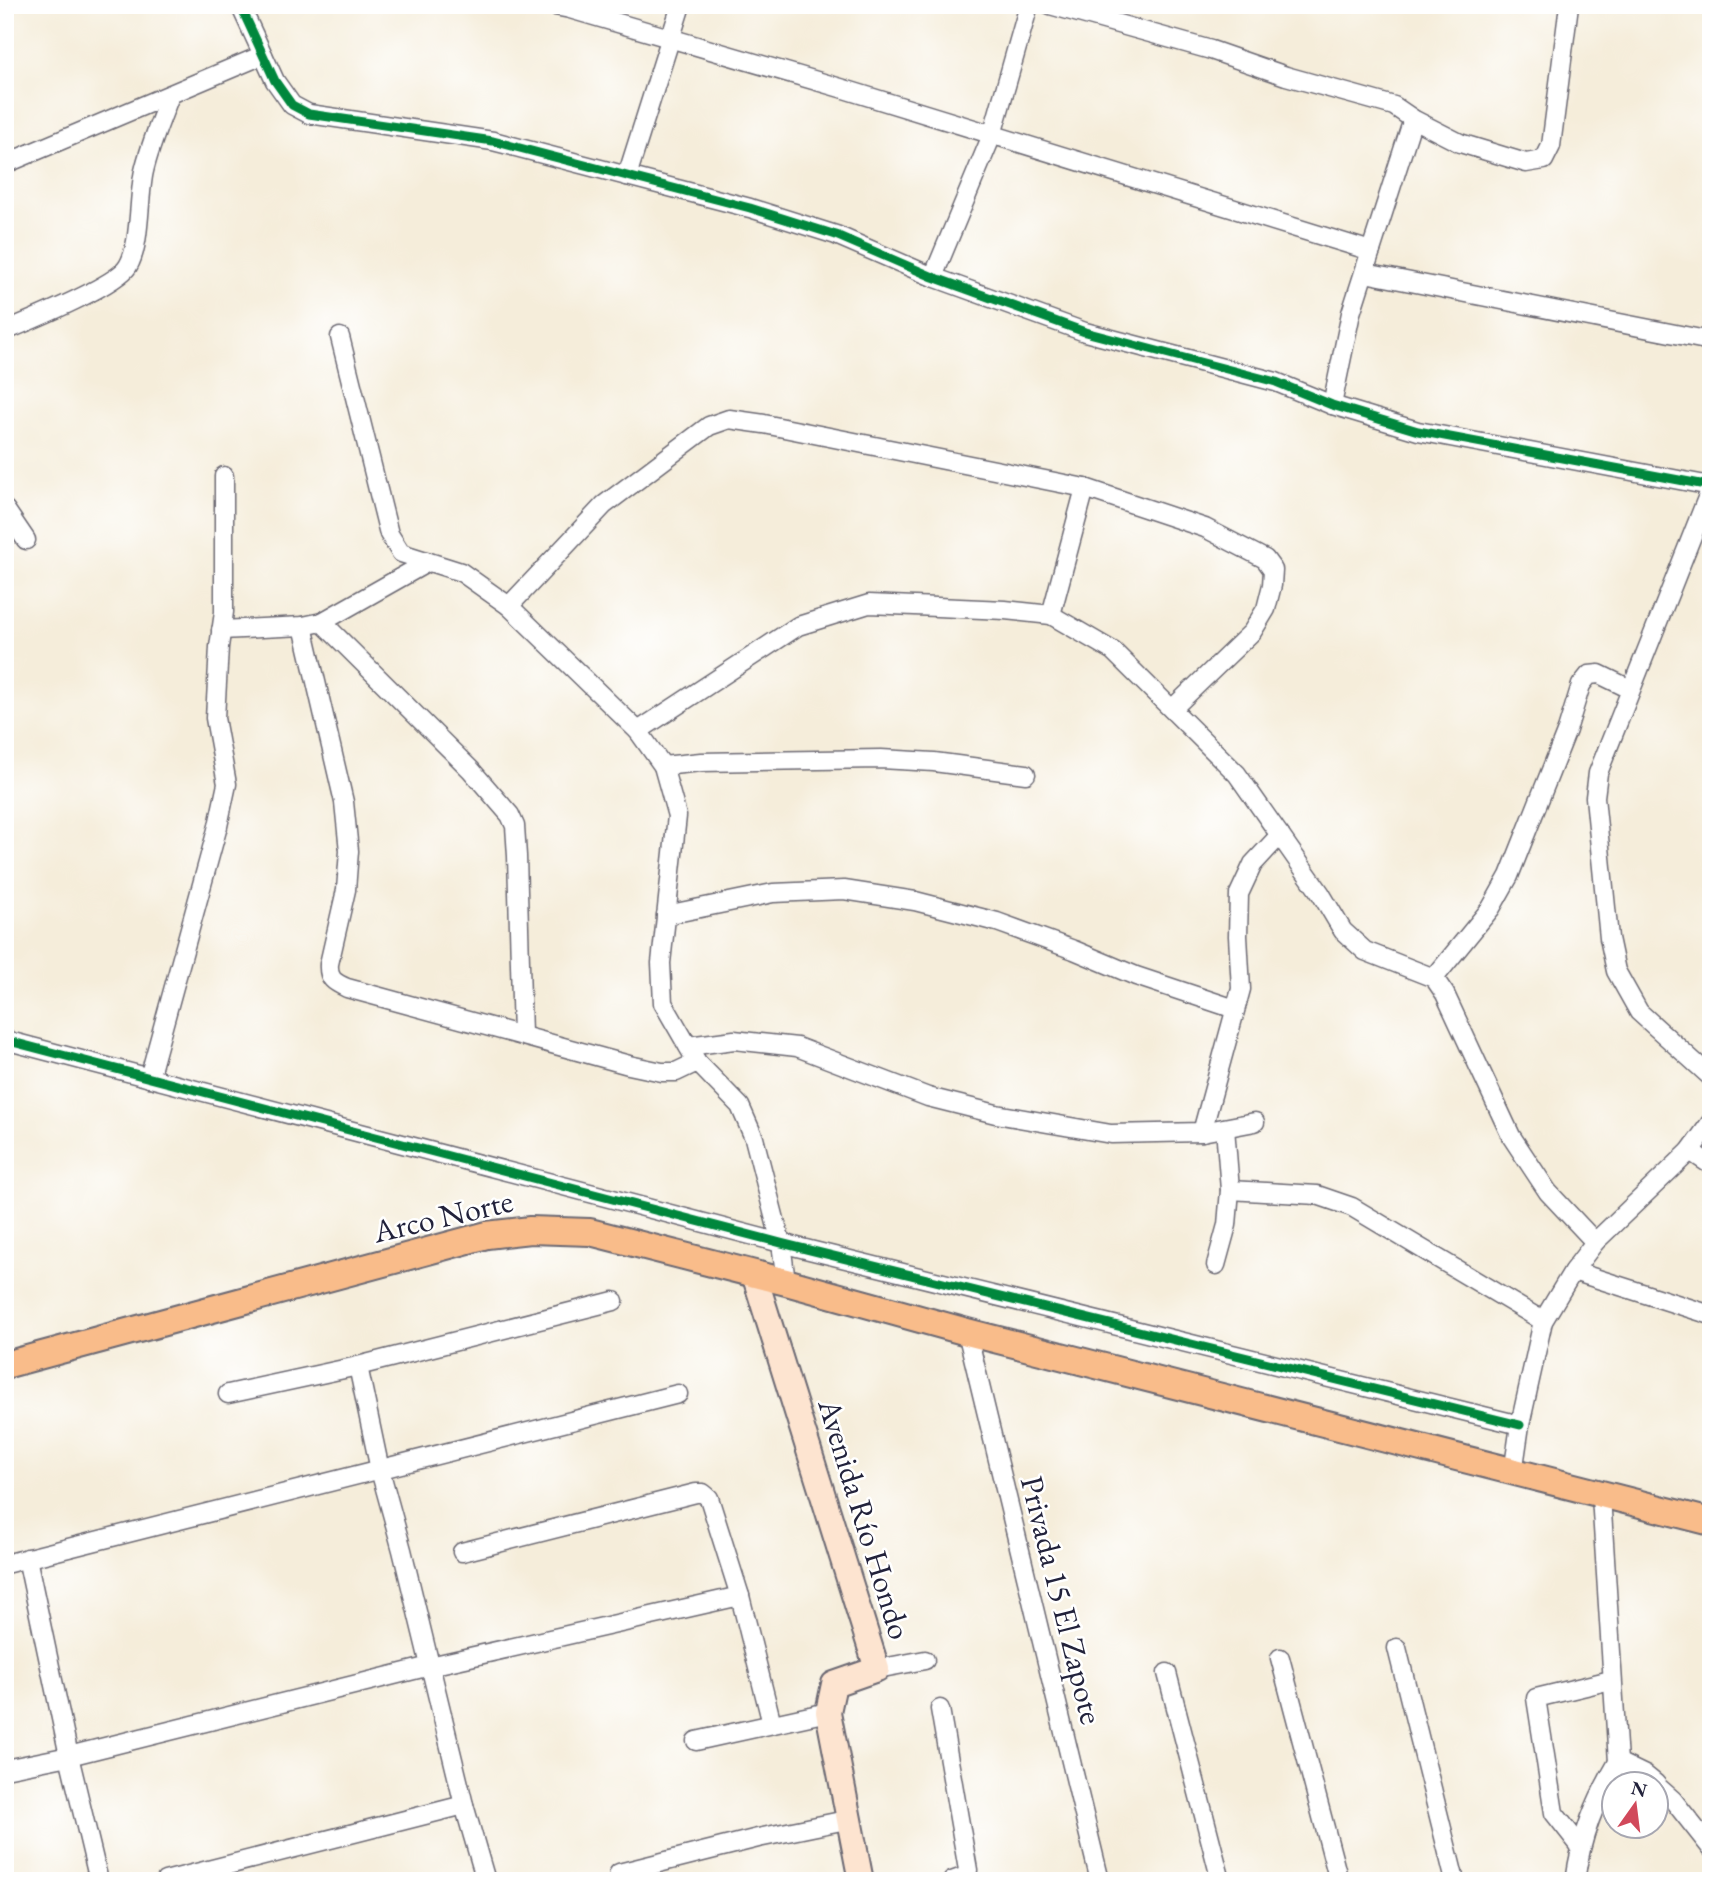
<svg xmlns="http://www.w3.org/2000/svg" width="1716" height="1886" font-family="'EB Garamond',serif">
<rect width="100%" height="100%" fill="#fff"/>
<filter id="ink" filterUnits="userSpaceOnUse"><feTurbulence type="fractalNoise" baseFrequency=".0143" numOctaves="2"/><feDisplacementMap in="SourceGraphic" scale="14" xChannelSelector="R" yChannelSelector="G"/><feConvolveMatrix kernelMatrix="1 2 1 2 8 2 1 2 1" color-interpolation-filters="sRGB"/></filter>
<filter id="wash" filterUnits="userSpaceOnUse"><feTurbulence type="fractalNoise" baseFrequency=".00686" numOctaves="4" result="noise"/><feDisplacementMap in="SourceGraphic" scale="28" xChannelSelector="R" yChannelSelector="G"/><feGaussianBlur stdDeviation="1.57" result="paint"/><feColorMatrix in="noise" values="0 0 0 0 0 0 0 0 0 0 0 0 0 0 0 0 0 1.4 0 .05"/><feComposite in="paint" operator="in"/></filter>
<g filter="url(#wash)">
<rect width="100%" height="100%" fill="#f5edda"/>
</g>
<g filter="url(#ink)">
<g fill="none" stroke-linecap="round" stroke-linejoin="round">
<defs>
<g id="minor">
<polyline points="240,5 275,81 292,105 309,114 493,141 750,208 836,235 933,277 1085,332 1276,382 1332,405 1418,431 1711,486"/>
<polyline points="550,5 570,9 844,89 1371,251"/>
<polyline points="1050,5 1211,50 1286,76 1394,106 1413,119 1460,143 1526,163 1544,160 1551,146 1569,5"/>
<polyline points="5,164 263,55"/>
<polyline points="627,176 681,5"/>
<polyline points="1365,273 1711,341"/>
<polyline points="933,277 992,135 1029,5"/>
<path d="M 5,331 C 29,321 117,285 128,266 C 141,245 138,197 144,171 C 150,145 161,120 170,95"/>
<polyline points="340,337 389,534 401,553 461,572 509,606 638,731 663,766 677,816 661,963 663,1003 697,1062 740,1106 754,1138 781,1243 786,1282"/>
<polyline points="1332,405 1351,313 1413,119"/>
<polyline points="1711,488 1598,773 1595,797 1609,938 1616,971 1639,1012 1711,1077"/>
<polyline points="5,509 26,540"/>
<polyline points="509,606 604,505 709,426 729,419 764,424 1085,488 1205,528 1265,559 1273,570 1272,585 1266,609 1252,632 1172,709"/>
<polyline points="1051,615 1085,488"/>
<polyline points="322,622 471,770 510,815 515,826 517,856 522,1035"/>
<path d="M 303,626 L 344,802 L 349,851 L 346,890 L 329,964 C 328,979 334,982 347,988 L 629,1065 L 662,1072 L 676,1072 L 697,1062"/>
<polyline points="221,630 303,626 322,622 428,562"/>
<polyline points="638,731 798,626 869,604 1005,610 1051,615 1113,651 1237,774 1321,894 1343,931 1365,951 1434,978 1445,994 1511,1136 1548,1192 1595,1242"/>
<polyline points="663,766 701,762 881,759 934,762 1026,774"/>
<polyline points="666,915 773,893 844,890 915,901 997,922 1074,950 1136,976 1235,1009"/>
<polyline points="1434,978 1491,908 1509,876 1567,730 1581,685 1589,675 1599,674 1630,689"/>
<polyline points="5,1040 781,1243 1520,1425"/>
<polyline points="688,1046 734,1040 797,1047 928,1097 996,1114 1111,1134 1202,1132 1255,1122"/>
<polyline points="149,1078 218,826 227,784 215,718 219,647 224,612 224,476"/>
<polyline points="1202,1132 1241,989 1238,936 1239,894 1253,864 1280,835"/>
<polyline points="1690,1151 1711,1165"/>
<polyline points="1230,1190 1317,1195 1352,1207 1543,1321"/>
<polyline points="1216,1265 1227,1225 1230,1190 1225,1128"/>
<polyline points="1573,1271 1711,1315"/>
<polyline points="967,1332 1100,1881"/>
<polyline points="358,1366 380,1470 402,1550 464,1805 486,1881"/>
<polyline points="228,1394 358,1366 614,1301"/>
<polyline points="1513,1473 1520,1425 1543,1321 1573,1271 1595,1242 1690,1151 1711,1122"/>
<polyline points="1601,1496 1618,1762"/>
<polyline points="462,1552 696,1493 703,1493 709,1498 740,1596 772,1724"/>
<polyline points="27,1558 69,1756 99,1881"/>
<polyline points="5,1564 678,1394"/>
<polyline points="1397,1648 1455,1881"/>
<polyline points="1280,1658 1339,1881"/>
<polyline points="877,1669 925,1660"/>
<polyline points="1167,1673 1221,1881"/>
<polyline points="940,1709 968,1870 966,1876 952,1881"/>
<polyline points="696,1741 828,1712"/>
<polyline points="1618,1762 1645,1775 1656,1784"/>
<polyline points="5,1769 69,1756 430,1666 740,1596"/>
<polyline points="1656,1785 1673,1800 1711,1848"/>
<polyline points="1580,1846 1554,1813 1536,1698 1611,1680"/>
<polyline points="619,1873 758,1838 851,1819"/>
<polyline points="165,1881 464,1805"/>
<path d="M 1575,1881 C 1581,1836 1595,1801 1618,1762"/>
</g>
<polyline id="secondary" points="754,1274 877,1669 834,1684 828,1712 861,1881"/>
<polyline id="primary" points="5,1365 487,1235 530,1230 590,1232 786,1282 967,1332 1711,1522"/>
</defs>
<!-- minor casing -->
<use href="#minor" stroke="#6c6973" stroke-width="21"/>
<!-- secondary casing -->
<use href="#secondary" stroke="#6c6973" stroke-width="28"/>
<!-- primary casing -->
<use href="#primary" stroke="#6c6973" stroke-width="30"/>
<!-- minor -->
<use href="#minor" stroke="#fff" stroke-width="18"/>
<!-- secondary -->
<use href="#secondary" stroke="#fde4d0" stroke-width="24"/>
<!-- primary -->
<use href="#primary" stroke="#f9bc8a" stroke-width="26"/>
<defs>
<g id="cycleway">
<polyline points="240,5 275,81 292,105 309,114 493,141 750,208 836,235 933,277 1085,332 1276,382 1332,405 1418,431 1711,486"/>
<polyline points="5,1040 781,1243 1520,1425"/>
</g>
</defs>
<!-- cycleway casing -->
<use href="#cycleway" stroke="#fff" stroke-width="13"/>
<!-- cycleway -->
<use href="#cycleway" stroke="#00873e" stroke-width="9"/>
</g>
</g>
<g text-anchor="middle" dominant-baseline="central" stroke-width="5" stroke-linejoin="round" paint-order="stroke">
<!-- street labels -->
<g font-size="32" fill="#22223b" stroke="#fff">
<text transform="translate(443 1216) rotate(-13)">Arco Norte</text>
<text transform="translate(865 1519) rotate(73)">Avenida Río Hondo</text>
<text transform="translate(1062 1600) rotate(76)">Privada 15 El Zapote</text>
</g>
</g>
<!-- margin -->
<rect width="1716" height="1886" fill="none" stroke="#fff" stroke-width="28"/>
<!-- north arrow -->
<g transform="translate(1635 1805) rotate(14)"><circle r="33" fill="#ffffff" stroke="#a7a7b1" stroke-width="2"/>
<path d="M0-5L12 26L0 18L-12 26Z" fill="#d1495b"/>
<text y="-10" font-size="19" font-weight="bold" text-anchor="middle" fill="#22223b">N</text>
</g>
</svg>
